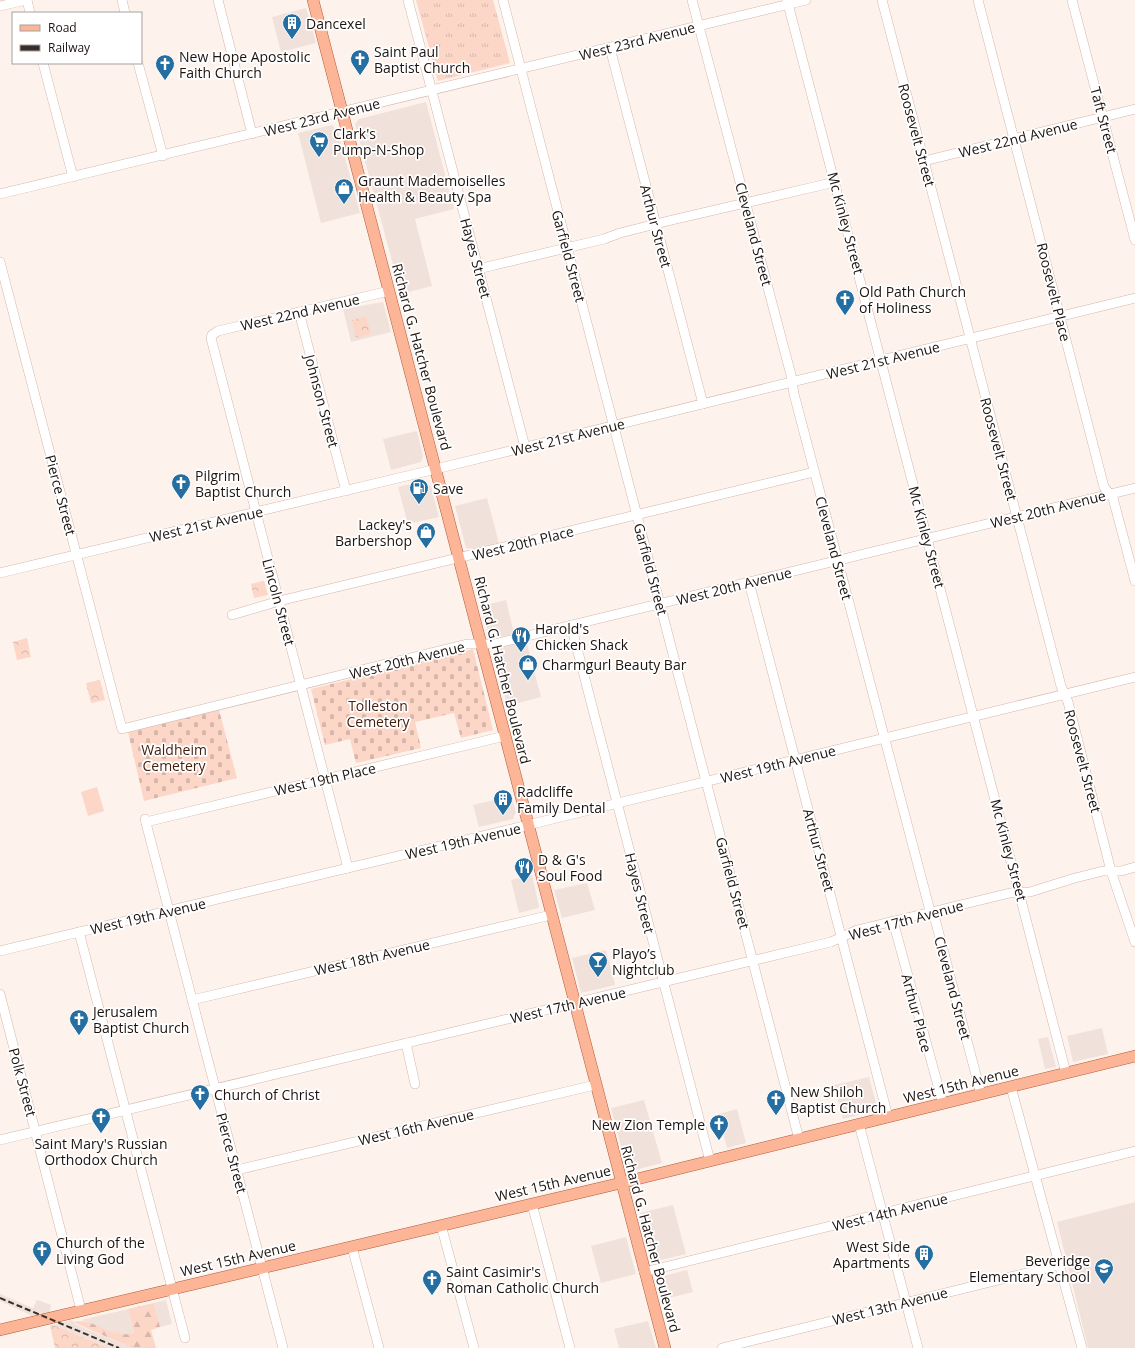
<svg xmlns="http://www.w3.org/2000/svg" width="1135" height="1348" font-family="'Open Sans',sans-serif">
<defs>
<pattern id="grass-tufts" width="24" height="20" patternUnits="userSpaceOnUse"><rect width="24" height="20" fill="#fcd6c7"/><path d="M3 7l-1-3M5 7V3M7 7l1-3M15 17l-1-3M17 17v-4M19 17l1-3" fill="none" stroke="#d8b7aa"/></pattern>
<pattern id="forest-firs" width="22" height="20" patternUnits="userSpaceOnUse"><rect width="22" height="20" fill="#fcd6c7"/><path d="M5 1l3.5 6h-7zM16 11l3.5 6h-7z" fill="#d8b7aa"/></pattern>
<pattern id="cemetery-stones" width="16" height="16" patternUnits="userSpaceOnUse"><rect width="16" height="16" fill="#fcd6c7"/><path d="M2 7V4a2 2 0 0 1 4 0v3zM10 15v-3a2 2 0 0 1 4 0v3z" fill="#d8b7aa"/></pattern>
<pattern id="park-crowns" width="20" height="18" patternUnits="userSpaceOnUse"><rect width="20" height="18" fill="#fcd6c7"/><path d="M2 6a3 3 0 1 1 6 0M12 15a3 3 0 1 1 6 0" fill="none" stroke="#d8b7aa"/></pattern>
</defs>
<rect width="100%" height="100%" fill="#fef2ed"/>
<!-- built -->
<g fill="#f1e1db">
<polygon points="306,8 316,43 281,52 272,17"/>
<polygon points="426,102 454,209 415,219 432,286 401,294 355,124 359,119"/>
<polygon points="332,125 338,132 360,213 321,223 298,133"/>
<polygon points="383,302 391,332 351,342 343,309"/>
<polygon points="417,431 423,456 421,462 391,470 383,439"/>
<polygon points="424,481 431,486 439,517 408,524 398,487"/>
<polygon points="487,498 499,543 473,549 466,548 455,506"/>
<polygon points="506,600 514,634 494,638 489,636 481,606"/>
<polygon points="526,640 541,697 507,706 495,653 498,649"/>
<polygon points="511,796 516,812 513,819 479,827 473,805"/>
<polygon points="532,875 539,906 538,908 519,913 511,880"/>
<polygon points="587,883 595,910 562,918 554,890"/>
<polygon points="606,950 615,985 581,993 572,958"/>
<polygon points="1102,1028 1108,1054 1073,1062 1067,1036"/>
<polygon points="1048,1037 1056,1067 1045,1069 1038,1039"/>
<polygon points="869,1077 878,1110 843,1119 834,1085"/>
<polygon points="644,1100 662,1163 635,1170 626,1165 611,1108"/>
<polygon points="737,1109 746,1143 727,1148 718,1114"/>
<polygon points="1135,1202 1135,1348 1088,1348 1057,1222"/>
<polygon points="673,1205 686,1254 653,1262 640,1213"/>
<polygon points="626,1237 636,1274 601,1283 591,1246"/>
<polygon points="687,1270 693,1292 661,1300 656,1278"/>
<polygon points="0,1294 33,1308 37,1300 43,1302 51,1305 50,1313 32,1316 0,1301"/>
<polygon points="166,1300 172,1324 160,1327 154,1303"/>
<polygon points="128,1309 134,1333 123,1336 81,1320"/>
<polygon points="72,1320 75,1324 132,1348 109,1348 53,1325"/>
<polygon points="648,1321 656,1348 619,1348 614,1329"/>
</g>
<!-- grass -->
<polygon fill="url(#grass-tufts)" points="416,0 493,0 510,63 438,81"/>
<!-- forest -->
<path fill="url(#forest-firs)" d="M 154,1303 L 160,1327 L 151,1330 L 156,1348 L 132,1348 L 73,1322 C 95,1317 111,1340 134,1333 L 128,1309 Z"/>
<!-- cemetery -->
<g fill="url(#cemetery-stones)">
<polygon points="473,649 493,730 461,738 454,713 415,722 421,748 356,763 350,739 325,745 311,689"/>
<polygon points="219,710 237,778 144,801 128,732"/>
</g>
<!-- park -->
<g fill="url(#park-crowns)">
<polygon points="366,316 371,334 356,338 352,320"/>
<polygon points="264,581 268,595 254,598 251,584"/>
<polygon points="27,638 31,657 17,660 13,642"/>
<polygon points="100,680 105,700 91,703 86,683"/>
<polygon points="50,1325 53,1325 109,1348 55,1348"/>
</g>
<!-- pitch -->
<polygon fill="#fcd6c7" points="97,787 104,811 88,816 81,792"/>
<g fill="none" stroke-linecap="round" stroke-linejoin="round">
<defs>
<g id="minor">
<polyline points="27,0 30,13"/>
<polyline points="122,0 125,13"/>
<polyline points="218,0 252,134"/>
<polyline points="408,0 525,447"/>
<polyline points="503,0 799,1139"/>
<polyline points="692,0 791,375 794,394 929,907 935,919 981,1094"/>
<polyline points="787,0 1066,1073"/>
<polyline points="882,0 1061,686 1068,702 1111,871 1135,942"/>
<polyline points="978,0 1104,487 1113,498 1135,581"/>
<polyline points="1072,0 1135,240"/>
<polyline points="0,6 26,0"/>
<polyline points="610,48 703,404"/>
<polyline points="43,63 73,177"/>
<polyline points="138,63 163,156"/>
<polyline points="924,161 1135,109"/>
<polyline points="0,194 806,0"/>
<polyline points="0,262 122,729 467,644 494,644 1135,488"/>
<polyline points="478,269 604,239 620,233 672,220 835,182"/>
<polyline points="299,312 346,491"/>
<polyline points="0,573 436,469 1135,298"/>
<polyline points="749,582 888,1117"/>
<polyline points="232,615 279,601 814,472"/>
<polyline points="571,625 710,1161"/>
<polyline points="145,819 283,1348"/>
<polyline points="146,822 505,736"/>
<polyline points="348,868 211,338 212,335 218,331 389,291"/>
<polyline points="893,921 943,1104"/>
<polyline points="79,932 185,1338"/>
<polyline points="0,951 528,825 1135,677"/>
<polyline points="0,994 81,1310"/>
<polyline points="192,1000 551,915"/>
<polyline points="406,1043 415,1084"/>
<polyline points="1011,1087 1082,1348"/>
<polyline points="859,1124 918,1348"/>
<polyline points="0,1140 831,942 857,930 1010,893 1030,892 1075,878 1103,871 1121,871 1135,867"/>
<polyline points="237,1170 595,1085"/>
<polyline points="532,1204 570,1348"/>
<polyline points="441,1225 474,1348"/>
<polyline points="352,1247 379,1348"/>
<polyline points="644,1272 1135,1151"/>
<polyline points="722,1348 1059,1265"/>
</g>
<g id="major">
<polyline points="313,0 665,1348"/>
<polyline points="0,1330 621,1183 1135,1056"/>
</g>
</defs>
<!-- minor casing -->
<use href="#minor" stroke="#d4b6ab" stroke-width="10"/>
<!-- major casing -->
<use href="#major" stroke="#ad5c3a" stroke-width="12"/>
<!-- minor -->
<use href="#minor" stroke="#fff" stroke-width="9"/>
<!-- major -->
<use href="#major" stroke="#fdb597" stroke-width="11"/>
<!-- rail -->
<polyline stroke="#382e29" stroke-width="2" stroke-dasharray="6 3" stroke-linecap="butt" points="0,1298 119,1348"/>
</g>
<!-- icons -->
<defs>
<symbol id="building-pin" viewBox="-11 -11 22 30"><path d="M0 17L-7.5 6A9.5 9.5 0 1 1 7.5 6Z" fill="#246ea1" stroke="#fff"/><path d="M-4-6H4V6H1V3H-1V6H-4ZM-2.5-4.3h1.7v1.8h-1.7ZM.8-4.3h1.7v1.8H.8ZM-2.5-1h1.7V.8h-1.7ZM.8-1h1.7V.8H.8Z" fill="#fff"/></symbol>
<symbol id="church-pin" viewBox="-11 -11 22 30"><path d="M0 17L-7.5 6A9.5 9.5 0 1 1 7.5 6Z" fill="#246ea1" stroke="#fff"/><path d="M-1.2-6h2.4v3.5h3.3v2.4h-3.3V6h-2.4V-.1h-3.3v-2.4h3.3Z" fill="#fff"/></symbol>
<symbol id="supermarket-pin" viewBox="-11 -11 22 30"><path d="M0 17L-7.5 6A9.5 9.5 0 1 1 7.5 6Z" fill="#246ea1" stroke="#fff"/><path d="M-6-5.5h2.5l.6 2H6L4.5 2H-2.5L-4.4-4H-6ZM-1.5 3.2a1.3 1.3 0 1 0 .1 0ZM3 3.2a1.3 1.3 0 1 0 .1 0Z" fill="#fff"/></symbol>
<symbol id="shop-pin" viewBox="-11 -11 22 30"><path d="M0 17L-7.5 6A9.5 9.5 0 1 1 7.5 6Z" fill="#246ea1" stroke="#fff"/><path d="M-5-2.5h2.3a2.7 3.5 0 0 1 5.4 0H5L5.5 6h-11ZM-1.5-2.5h3a1.5 2.3 0 0 0-3 0Z" fill="#fff"/></symbol>
<symbol id="fuel-pin" viewBox="-11 -11 22 30"><path d="M0 17L-7.5 6A9.5 9.5 0 1 1 7.5 6Z" fill="#246ea1" stroke="#fff"/><path d="M-5.5-6h7V0h2V4h1.3V-2.5L3-4.5l.8-.8L6-3V5H2.5V1h-1V6h-7ZM-4.2-4.7v3.2H.2V-4.7Z" fill="#fff"/></symbol>
<symbol id="restaurant-pin" viewBox="-11 -11 22 30"><path d="M0 17L-7.5 6A9.5 9.5 0 1 1 7.5 6Z" fill="#246ea1" stroke="#fff"/><path d="M-5-6h1v4h1v-4h1v4h1v-4h1v5L-1.5 .5V6h-2V.5L-5-1ZM5-6V6H3V1.5H1.5Q1.5-4 5-6Z" fill="#fff"/></symbol>
<symbol id="bar-pin" viewBox="-11 -11 22 30"><path d="M0 17L-7.5 6A9.5 9.5 0 1 1 7.5 6Z" fill="#246ea1" stroke="#fff"/><path d="M-6-5H6L.8 .8V4.5H3.5V6h-7V4.5H-.8V.8Z" fill="#fff"/></symbol>
<symbol id="school-pin" viewBox="-11 -11 22 30"><path d="M0 17L-7.5 6A9.5 9.5 0 1 1 7.5 6Z" fill="#246ea1" stroke="#fff"/><path d="M0-5L7-2L0 1L-7-2ZM-4 1L0 2.5L4 1V4Q0 6-4 4Z" fill="#fff"/></symbol>
</defs>
<g fill-rule="evenodd">
<use href="#building-pin" x="281" y="12" width="22" height="30"/>
<use href="#church-pin" x="349" y="48" width="22" height="30"/>
<use href="#church-pin" x="154" y="53" width="22" height="30"/>
<use href="#supermarket-pin" x="308" y="130" width="22" height="30"/>
<use href="#shop-pin" x="333" y="177" width="22" height="30"/>
<use href="#church-pin" x="834" y="288" width="22" height="30"/>
<use href="#church-pin" x="170" y="472" width="22" height="30"/>
<use href="#fuel-pin" x="408" y="477" width="22" height="30"/>
<use href="#shop-pin" x="415" y="521" width="22" height="30"/>
<use href="#restaurant-pin" x="510" y="625" width="22" height="30"/>
<use href="#shop-pin" x="517" y="653" width="22" height="30"/>
<use href="#building-pin" x="492" y="788" width="22" height="30"/>
<use href="#restaurant-pin" x="513" y="856" width="22" height="30"/>
<use href="#bar-pin" x="587" y="950" width="22" height="30"/>
<use href="#church-pin" x="68" y="1008" width="22" height="30"/>
<use href="#church-pin" x="189" y="1083" width="22" height="30"/>
<use href="#church-pin" x="765" y="1088" width="22" height="30"/>
<use href="#church-pin" x="90" y="1106" width="22" height="30"/>
<use href="#church-pin" x="708" y="1113" width="22" height="30"/>
<use href="#church-pin" x="31" y="1239" width="22" height="30"/>
<use href="#building-pin" x="913" y="1243" width="22" height="30"/>
<use href="#school-pin" x="1093" y="1257" width="22" height="30"/>
<use href="#church-pin" x="421" y="1268" width="22" height="30"/>
</g>
<g text-anchor="middle" dominant-baseline="central" stroke-width="3.5" stroke-linejoin="round" paint-order="stroke">
<!-- poi labels -->
<g font-size="14" fill="#1d130f" stroke="#fff" text-anchor="start">
<text x="306" y="23">Dancexel</text>
<text x="374" y="51">Saint Paul<tspan x="374" dy="16">Baptist Church</tspan></text>
<text x="179" y="56">New Hope Apostolic<tspan x="179" dy="16">Faith Church</tspan></text>
<text x="333" y="133">Clark's<tspan x="333" dy="16">Pump-N-Shop</tspan></text>
<text x="358" y="180">Graunt Mademoiselles<tspan x="358" dy="16">Health &amp; Beauty Spa</tspan></text>
<text x="859" y="291">Old Path Church<tspan x="859" dy="16">of Holiness</tspan></text>
<text x="195" y="475">Pilgrim<tspan x="195" dy="16">Baptist Church</tspan></text>
<text x="433" y="488">Save</text>
<text x="412" y="524" text-anchor="end">Lackey's<tspan x="412" dy="16">Barbershop</tspan></text>
<text x="535" y="628">Harold's<tspan x="535" dy="16">Chicken Shack</tspan></text>
<text x="542" y="664">Charmgurl Beauty Bar</text>
<text x="517" y="791">Radcliffe<tspan x="517" dy="16">Family Dental</tspan></text>
<text x="538" y="859">D &amp; G's<tspan x="538" dy="16">Soul Food</tspan></text>
<text x="612" y="953">Playo’s<tspan x="612" dy="16">Nightclub</tspan></text>
<text x="93" y="1011">Jerusalem<tspan x="93" dy="16">Baptist Church</tspan></text>
<text x="790" y="1091">New Shiloh<tspan x="790" dy="16">Baptist Church</tspan></text>
<text x="214" y="1094">Church of Christ</text>
<text x="705" y="1124" text-anchor="end">New Zion Temple</text>
<text x="101" y="1143" text-anchor="middle">Saint Mary's Russian<tspan x="101" dy="16">Orthodox Church</tspan></text>
<text x="56" y="1242">Church of the<tspan x="56" dy="16">Living God</tspan></text>
<text x="910" y="1246" text-anchor="end">West Side<tspan x="910" dy="16">Apartments</tspan></text>
<text x="1090" y="1260" text-anchor="end">Beveridge<tspan x="1090" dy="16">Elementary School</tspan></text>
<text x="446" y="1271">Saint Casimir's<tspan x="446" dy="16">Roman Catholic Church</tspan></text>
</g>
<!-- street labels -->
<g font-size="14" fill="#1d130f" stroke="#fff">
<text transform="translate(637 41) rotate(-14)">West 23rd Avenue</text>
<text transform="translate(322 117) rotate(-14)">West 23rd Avenue</text>
<text transform="translate(1104 120) rotate(75)">Taft Street</text>
<text transform="translate(917 135) rotate(75)">Roosevelt Street</text>
<text transform="translate(1018 138) rotate(-14)">West 22nd Avenue</text>
<text transform="translate(846 223) rotate(75)">Mc Kinley Street</text>
<text transform="translate(656 226) rotate(75)">Arthur Street</text>
<text transform="translate(754 234) rotate(75)">Cleveland Street</text>
<text transform="translate(569 256) rotate(75)">Garfield Street</text>
<text transform="translate(476 258) rotate(75)">Hayes Street</text>
<text transform="translate(1054 292) rotate(76)">Roosevelt Place</text>
<text transform="translate(300 312) rotate(-13)">West 22nd Avenue</text>
<text transform="translate(422 357) rotate(75)">Richard G. Hatcher Boulevard</text>
<text transform="translate(883 360) rotate(-14)">West 21st Avenue</text>
<text transform="translate(322 401) rotate(75)">Johnson Street</text>
<text transform="translate(568 437) rotate(-14)">West 21st Avenue</text>
<text transform="translate(999 449) rotate(75)">Roosevelt Street</text>
<text transform="translate(61 495) rotate(75)">Pierce Street</text>
<text transform="translate(1048 509) rotate(-14)">West 20th Avenue</text>
<text transform="translate(206 524) rotate(-13)">West 21st Avenue</text>
<text transform="translate(927 537) rotate(75)">Mc Kinley Street</text>
<text transform="translate(523 543) rotate(-14)">West 20th Place</text>
<text transform="translate(834 548) rotate(75)">Cleveland Street</text>
<text transform="translate(651 569) rotate(75)">Garfield Street</text>
<text transform="translate(734 586) rotate(-14)">West 20th Avenue</text>
<text transform="translate(279 602) rotate(75)">Lincoln Street</text>
<text transform="translate(407 660) rotate(-14)">West 20th Avenue</text>
<text transform="translate(503 670) rotate(76)">Richard G. Hatcher Boulevard</text>
<text transform="translate(1083 761) rotate(75)">Roosevelt Street</text>
<text transform="translate(778 764) rotate(-14)">West 19th Avenue</text>
<text transform="translate(325 779) rotate(-13)">West 19th Place</text>
<text transform="translate(463 841) rotate(-13)">West 19th Avenue</text>
<text transform="translate(819 850) rotate(75)">Arthur Street</text>
<text transform="translate(1009 850) rotate(75)">Mc Kinley Street</text>
<text transform="translate(733 883) rotate(75)">Garfield Street</text>
<text transform="translate(640 893) rotate(76)">Hayes Street</text>
<text transform="translate(148 916) rotate(-13)">West 19th Avenue</text>
<text transform="translate(906 920) rotate(-15)">West 17th Avenue</text>
<text transform="translate(372 957) rotate(-13)">West 18th Avenue</text>
<text transform="translate(953 988) rotate(75)">Cleveland Street</text>
<text transform="translate(568 1005) rotate(-13)">West 17th Avenue</text>
<text transform="translate(917 1013) rotate(75)">Arthur Place</text>
<text transform="translate(23 1082) rotate(75)">Polk Street</text>
<text transform="translate(961 1084) rotate(-14)">West 15th Avenue</text>
<text transform="translate(416 1127) rotate(-13)">West 16th Avenue</text>
<text transform="translate(232 1153) rotate(75)">Pierce Street</text>
<text transform="translate(553 1183) rotate(-13)">West 15th Avenue</text>
<text transform="translate(890 1212) rotate(-14)">West 14th Avenue</text>
<text transform="translate(651 1239) rotate(75)">Richard G. Hatcher Boulevard</text>
<text transform="translate(238 1258) rotate(-13)">West 15th Avenue</text>
<text transform="translate(890 1306) rotate(-14)">West 13th Avenue</text>
</g>
<!-- park labels -->
<g font-size="14" fill="#431d0e" stroke="#fff">
<text x="378" y="705">Tolleston<tspan x="378" dy="16">Cemetery</tspan></text>
<text x="174" y="749">Waldheim<tspan x="174" dy="16">Cemetery</tspan></text>
</g>
</g>
<!-- legend -->
<rect x="12" y="12" width="130" height="52" fill="#ffffff" stroke="#a5a19f"/>
<rect x="20" y="25" width="20" height="6" fill="#fdb597" stroke="#a5a19f"/>
<text x="48" y="32" font-size="12" fill="#1d130f">Road</text>
<rect x="20" y="45" width="20" height="6" fill="#382e29" stroke="#a5a19f"/>
<text x="48" y="52" font-size="12" fill="#1d130f">Railway</text>
</svg>
